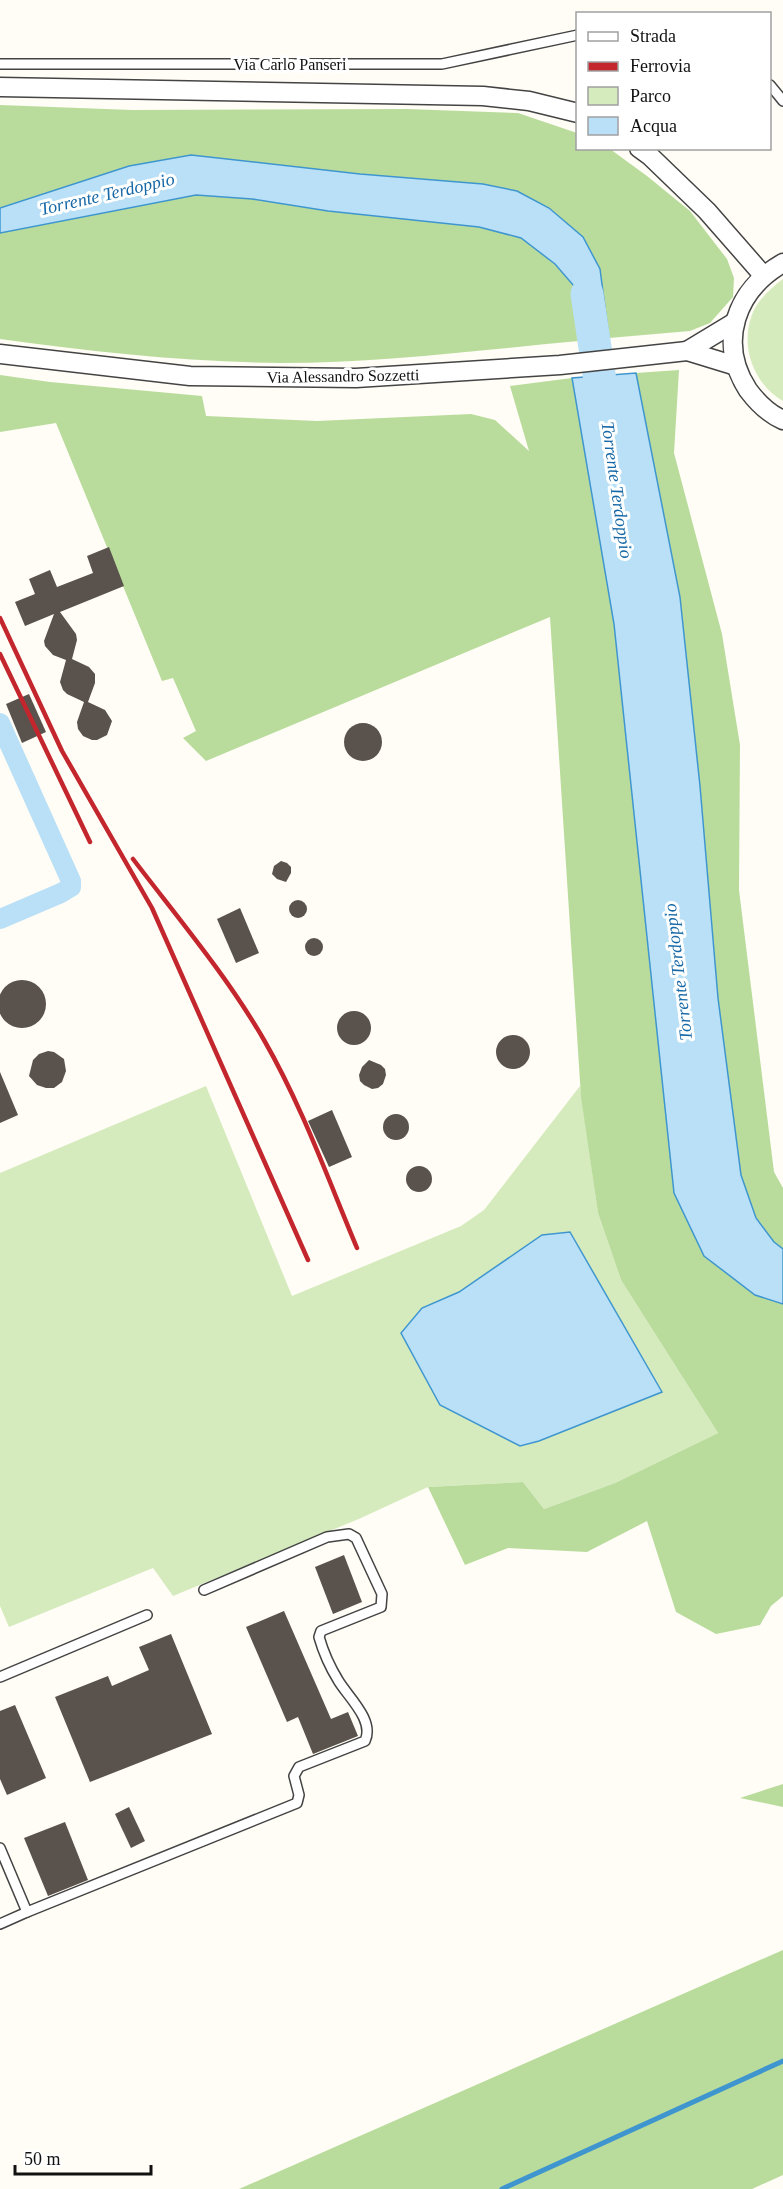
<svg xmlns="http://www.w3.org/2000/svg" width="783" height="2189" font-family="'Times New Roman',serif">
<rect width="100%" height="100%" fill="#fffdf5"/>
<!-- green -->
<g fill="#d5ebbd" fill-rule="evenodd">
<path d="M 783,279 L 783,401 C 753,384 738,343 754,310 C 761,297 771,288 783,279 Z"/>
<path d="M 206,1086 L 292,1296 L 461,1226 L 484,1210 L 580,1086 L 598,1213 L 621,1280 L 718,1433 L 615,1483 L 544,1509 L 523,1482 L 428,1487 L 361,1518 L 173,1596 L 153,1568 L 9,1627 L 0,1606 L 0,1173 ZM 542,1235 L 662,1392 L 539,1441 L 422,1308 L 459,1292 Z"/>
</g>
<!-- forest -->
<g fill="#b9dc9c">
<polygon points="0,105 132,110 407,109 518,113 577,133 578,148 610,149 647,176 690,211 727,259 734,278 733,297 710,323 690,331 609,338 600,269 483,184 360,174 0,208"/>
<path d="M 196,195 L 252,199 L 328,211 L 479,227 L 521,238 L 555,264 L 574,286 L 579,341 C 480,350 380,363 280,363 C 187,362 92,352 0,339 L 0,233 Z"/>
<polygon points="679,370 674,453 722,634 740,745 739,890 774,1172 783,1188 783,1249 774,1242 756,1218 741,1175 718,998 700,786 680,597 636,373"/>
<polygon points="0,375 50,382 202,396 206,416 317,421 471,414 495,420 529,451 510,386 572,378 614,624 674,1193 755,1295 783,1304 783,1596 771,1606 760,1625 716,1634 676,1612 647,1521 587,1552 508,1548 465,1565 428,1487 523,1482 544,1509 615,1483 718,1433 621,1280 598,1213 581,1097 550,617 206,761 183,738 196,731 173,678 162,681 56,423 0,432"/>
<polygon points="783,1784 783,1807 740,1798"/>
<polygon points="783,1950 783,2175 752,2189 239,2189"/>
</g>
<!-- water -->
<g fill="#b9e0f7" stroke="#3f96cf" stroke-width="1.5">
<polygon points="191,155 360,174 483,184 517,191 549,208 583,237 600,269 609,338 579,341 574,286 555,264 521,238 479,227 328,211 252,199 196,195 0,233 0,208 129,166"/>
<polygon points="636,373 680,597 700,786 718,998 741,1175 756,1218 774,1242 783,1249 783,1304 755,1295 704,1256 674,1193 614,624 572,378"/>
<polygon points="570,1232 662,1392 539,1441 520,1446 440,1405 401,1333 422,1308 459,1292 542,1235"/>
</g>
<g fill="none" stroke-linecap="round" stroke-linejoin="round">
<!-- stream -->
<polyline stroke="#3f96cf" stroke-width="5" points="502,2189 783,2061"/>
<!-- canal -->
<polyline stroke="#b9e0f7" stroke-width="20" points="0,723 71,881 71,887 61,893 0,919"/>
<!-- river -->
<polyline stroke="#b9e0f7" stroke-width="33" points="587,294 606,421"/>
</g>
<!-- building -->
<g fill="#5a524d">
<polygon points="109,547 124,586 60,612 76,634 77,640 72,659 89,667 95,674 95,683 88,702 105,710 112,721 107,735 97,740 92,740 83,736 78,729 77,722 84,702 67,694 63,690 60,682 66,660 53,655 45,646 44,641 54,614 25,626 15,602 35,594 29,579 50,570 57,587 93,573 87,556"/>
<polygon points="29,694 46,732 22,743 6,704"/>
<circle cx="363" cy="742" r="19"/>
<polygon points="281,861 287,863 291,867 291,873 286,882 277,879 272,874 274,866"/>
<circle cx="298" cy="909" r="9"/>
<polygon points="240,908 259,953 236,963 217,919"/>
<circle cx="314" cy="947" r="9"/>
<circle cx="22" cy="1004" r="24"/>
<circle cx="354" cy="1028" r="17"/>
<circle cx="513" cy="1052" r="17"/>
<polygon points="48,1051 54,1052 64,1059 66,1071 62,1082 54,1088 46,1088 37,1085 29,1076 33,1060 39,1054"/>
<polygon points="369,1060 381,1065 385,1069 386,1075 383,1084 378,1088 372,1089 364,1085 360,1081 359,1075 362,1067"/>
<polygon points="0,1072 18,1115 0,1123"/>
<polygon points="332,1110 352,1157 329,1167 308,1121"/>
<circle cx="396" cy="1127" r="13"/>
<circle cx="419" cy="1179" r="13"/>
<polygon points="344,1555 362,1602 333,1614 315,1567"/>
<polygon points="284,1611 331,1719 348,1712 358,1736 313,1754 298,1717 287,1722 246,1627"/>
<polygon points="171,1634 212,1734 90,1782 55,1697 108,1676 112,1686 149,1670 139,1647"/>
<polygon points="15,1705 46,1778 7,1795 0,1779 0,1711"/>
<polygon points="129,1807 145,1841 131,1848 115,1814"/>
<polygon points="65,1822 88,1880 48,1896 24,1838"/>
</g>
<g fill="none" stroke-linecap="round" stroke-linejoin="round">
<defs>
<g id="lane">
<polyline points="0,64 442,64 578,35"/>
<polyline points="770,85 783,101"/>
<polyline points="0,1677 147,1615"/>
<path d="M 0,1848 L 27,1912 L 297,1803 L 299,1795 L 294,1776 L 299,1767 L 365,1741 C 375,1720 347,1696 338,1680 C 330,1667 323,1651 319,1637 L 321,1631 L 381,1607 L 382,1594 L 356,1538 L 349,1534 L 327,1537 L 204,1590"/>
<polyline points="0,1924 27,1912"/>
</g>
<g id="street">
<polyline points="0,87 483,96 529,101 578,113"/>
<polyline points="639,148 650,156 707,211 763,275"/>
<path d="M 783,263 C 736,290 717,342 748,390 C 757,402 769,414 783,420"/>
<polyline points="687,351 735,322"/>
<polyline points="0,354 190,376 356,378 560,365 687,351 736,366"/>
</g>
</defs>
<!-- lane casing -->
<use href="#lane" stroke="#444" stroke-width="12"/>
<!-- street casing -->
<use href="#street" stroke="#444" stroke-width="21"/>
<!-- lane -->
<use href="#lane" stroke="#fff" stroke-width="9"/>
<!-- street -->
<use href="#street" stroke="#fff" stroke-width="18"/>
<!-- rail -->
<g stroke="#c4262e" stroke-width="4.5">
<polyline points="0,618 62,751 152,908 308,1260"/>
<polyline points="0,654 90,842"/>
<path d="M 133,859 C 178,918 227,976 264,1040 C 302,1106 328,1179 357,1248"/>
</g>
</g>
<g text-anchor="middle" dominant-baseline="central" stroke-width="6" stroke-linejoin="round" paint-order="stroke">
<!-- street labels -->
<g font-size="16" fill="#111" stroke="#fff">
<text x="290" y="64">Via Carlo Panseri</text>
<text transform="translate(343 376) rotate(-1)">Via Alessandro Sozzetti</text>
</g>
<!-- water labels -->
<g font-size="18" font-style="italic" fill="#1768a6" stroke="#fff">
<text transform="translate(107 194) rotate(-13)">Torrente Terdoppio</text>
<text transform="translate(617 490) rotate(82)">Torrente Terdoppio</text>
<text transform="translate(678 972) rotate(-97)">Torrente Terdoppio</text>
</g>
</g>
<!-- legend -->
<rect x="576" y="12" width="195" height="138" fill="#ffffff" stroke="#a0a0a0" stroke-width="1.5"/>
<rect x="588" y="32" width="30" height="9" fill="#ffffff" stroke="#a0a0a0" stroke-width="1.5"/>
<text x="630" y="42" font-size="18" fill="#111111">Strada</text>
<rect x="588" y="62" width="30" height="9" fill="#c4262e" stroke="#a0a0a0" stroke-width="1.5"/>
<text x="630" y="72" font-size="18" fill="#111111">Ferrovia</text>
<rect x="588" y="87" width="30" height="18" fill="#d5ebbd" stroke="#a0a0a0" stroke-width="1.5"/>
<text x="630" y="102" font-size="18" fill="#111111">Parco</text>
<rect x="588" y="117" width="30" height="18" fill="#b9e0f7" stroke="#a0a0a0" stroke-width="1.5"/>
<text x="630" y="132" font-size="18" fill="#111111">Acqua</text>
<!-- scale -->
<path d="M15 2165v9h136v-9" fill="none" stroke="#111111" stroke-width="3"/>
<text x="24" y="2165" font-size="18" fill="#111111" stroke="#ffffff" stroke-width="4.5" paint-order="stroke">50 m</text>
</svg>
